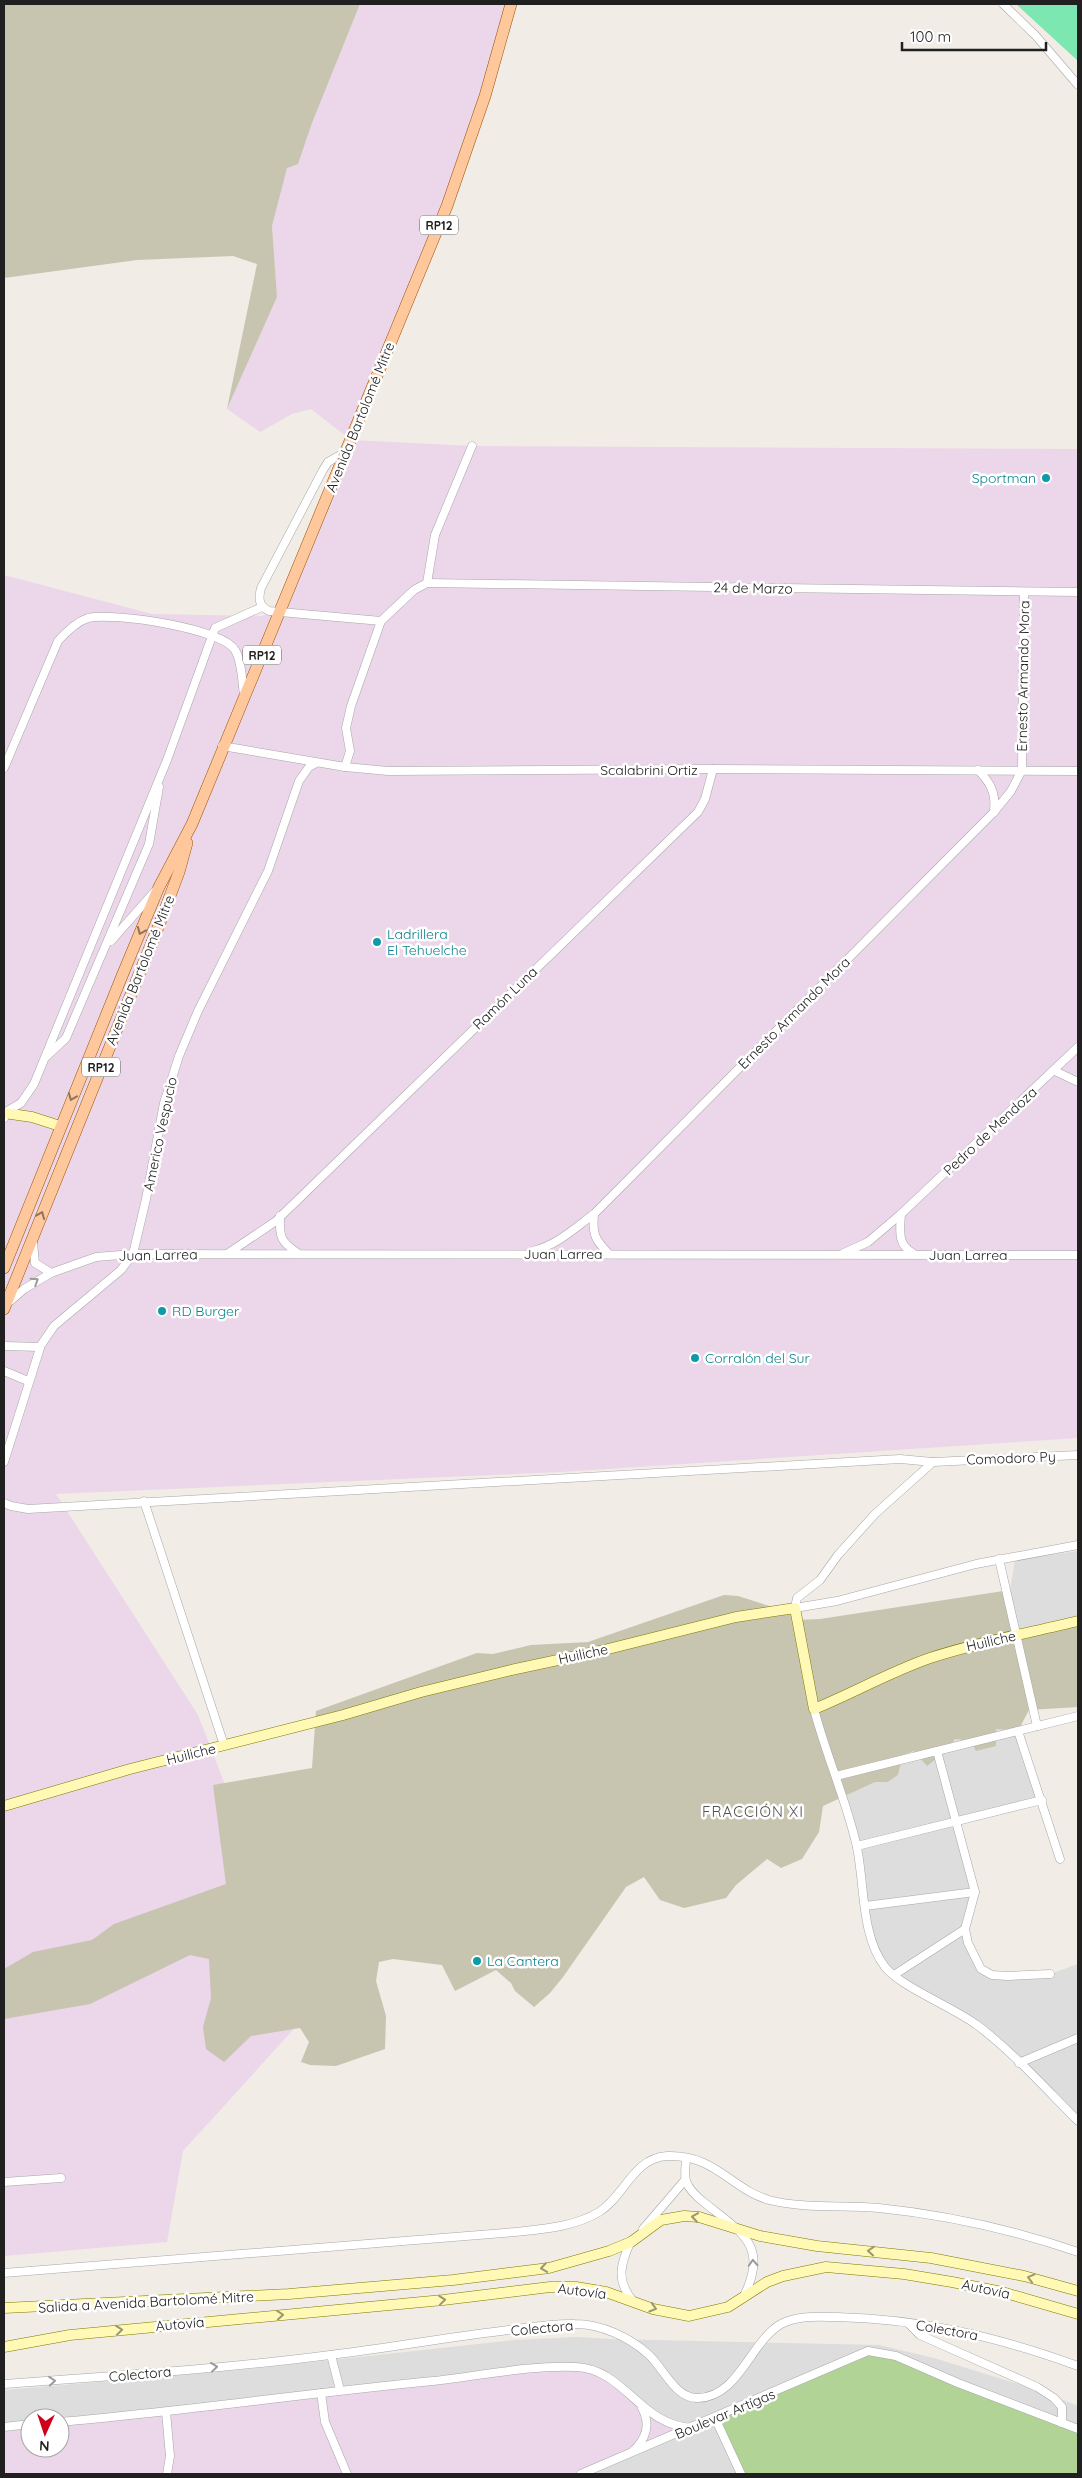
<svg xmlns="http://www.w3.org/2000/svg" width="1082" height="2478" font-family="Quicksand,sans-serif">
<rect width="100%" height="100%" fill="#f1ece5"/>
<!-- residential -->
<g fill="#dedddd" fill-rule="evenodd">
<polygon points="1078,1551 1078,1618 1011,1632 1010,1590 1015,1560"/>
<polygon points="996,1729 1018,1731 1042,1800 955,1823 975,1892 965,1929 981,1969 992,1975 1050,1974 1078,1964 1078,2121 987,2033 894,1975 873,1945 844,1798 851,1792 875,1782 888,1782 898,1775 903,1755 914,1751 946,1751 955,1739 971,1741"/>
<path d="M 577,2337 L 610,2339 L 879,2345 L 934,2358 L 1041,2391 L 1078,2406 L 1078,2474 L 4,2474 L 4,2390 L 250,2369 L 514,2340 ZM 30,2418 L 60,2418 L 60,2448 L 30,2448 Z"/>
</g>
<!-- industrial -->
<g fill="#ebd6ea">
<polygon points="360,4 511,4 485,96 351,440 472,446 1078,449 1078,1438 561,1472 56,1494 198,1715 312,2009 183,2151 167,2242 4,2256 4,575 152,614 261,616 281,612 351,440 311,409 292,414 260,432 227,409 277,297 272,226 287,167 298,164 312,123"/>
<polygon points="577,2367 605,2375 641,2407 682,2428 581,2474 4,2474 4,2427 30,2424 30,2448 60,2448 60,2422"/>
</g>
<!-- construction -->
<g fill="#c7c4b0">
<polygon points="4,4 360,4 312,123 298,164 287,168 272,226 277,297 227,409 257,264 233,256 137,260 4,278"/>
<polygon points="1010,1590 1011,1632 1078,1618 1078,1707 1029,1710 1018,1731 996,1729 996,1746 976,1751 971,1741 955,1739 946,1751 927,1766 914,1751 903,1755 898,1775 888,1782 875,1782 823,1806 819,1832 802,1859 781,1868 767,1859 736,1885 726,1898 684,1908 660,1900 644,1877 626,1887 563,1977 550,1993 534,2007 515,1991 511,1983 496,1970 455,1991 442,1965 393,1959 379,1962 376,1981 386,2016 385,2049 336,2066 310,2065 301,2062 309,2042 300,2028 251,2036 224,2062 206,2049 203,2027 211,1998 209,1959 190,1955 90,2004 4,2019 4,1969 33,1952 92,1940 114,1924 226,1884 213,1785 312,1768 316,1711 477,1653 493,1654 531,1645 588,1642 724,1595 738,1596 785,1611 797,1620 820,1619"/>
</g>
<!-- forest -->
<polygon fill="#b1d496" points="875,2351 1078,2429 1078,2474 741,2474 715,2418"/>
<!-- pitch -->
<polygon fill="#7ce7b0" points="1016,4 1078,4 1078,61"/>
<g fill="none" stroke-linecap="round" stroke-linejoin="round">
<defs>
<g id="street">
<polyline points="1003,4 1036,36 1078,85"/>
<path d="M 344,453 L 328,462 L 323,470 L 261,588 C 258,599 259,606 269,611 L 381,621"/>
<polyline points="427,583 1078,592"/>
<polyline points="222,746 345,767 388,771 713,769 1078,771"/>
<polyline points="345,767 350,751 346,728 351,706 381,621 414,590 427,583 435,535 472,446"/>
<path d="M 4,768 L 58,641 C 66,632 76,622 88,618 C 112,612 221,628 235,650 C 242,661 242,682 244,695"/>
<path d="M 978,770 C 991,783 996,793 994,812"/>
<polyline points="111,941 156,890"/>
<polyline points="47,1056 66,1038 149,844 159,787"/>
<polyline points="1055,1071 1078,1082"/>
<polyline points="4,1118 4,1113 21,1103 34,1084 167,760 215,628 262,607"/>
<path d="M 594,1214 C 592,1234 595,1240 609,1254"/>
<path d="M 901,1214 C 900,1229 897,1245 913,1253"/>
<path d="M 280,1216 C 279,1238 281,1242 299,1254"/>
<path d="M 533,1251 C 557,1245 575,1228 594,1214 L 994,812 L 1011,791 L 1022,770 L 1024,592"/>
<polyline points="844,1253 868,1242 901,1214 1078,1047"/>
<polyline points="227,1254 276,1221 698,812 705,799 713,769"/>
<polyline points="51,1273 96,1257 133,1254 1078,1255"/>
<polyline points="9,1302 24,1289 51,1273 35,1263 33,1243"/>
<polyline points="4,1346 40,1347"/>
<polyline points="4,1371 28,1381"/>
<polyline points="1078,1455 933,1462 875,1514 838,1555 820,1580 797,1598 795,1608 837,1601 976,1564 1078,1545"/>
<polyline points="4,1462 41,1345 54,1326 121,1270 133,1254 146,1199 164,1103 179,1056 198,1011 268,871 299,781 309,767 316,763"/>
<polyline points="144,1501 224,1745"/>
<polyline points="4,1503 11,1506 28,1509 900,1459 933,1462"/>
<polyline points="999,1559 1037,1726"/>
<path d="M 814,1709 C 826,1755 845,1797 856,1843 C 865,1880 860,1935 885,1967 C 901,1987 953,2007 977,2025 C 1014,2053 1046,2089 1078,2121"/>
<polyline points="1018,1731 1060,1859"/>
<polyline points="937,1751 975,1892 965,1929 968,1943 981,1969 992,1975 1008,1976 1050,1974"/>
<polyline points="836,1776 1078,1716"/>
<polyline points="857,1846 1042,1800"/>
<polyline points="865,1906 975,1892"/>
<polyline points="894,1975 965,1929"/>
<polyline points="1019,2063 1078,2038"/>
<path d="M 686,2158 C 686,2164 684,2174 686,2181 C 689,2190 698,2198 706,2204 C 744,2234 769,2247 743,2298"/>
<polyline points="4,2182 61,2178"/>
<polyline points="643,2229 685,2180"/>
<path d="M 631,2241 C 620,2264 616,2281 633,2301"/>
<path d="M 4,2273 L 515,2232 C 543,2229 574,2227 599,2212 C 624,2197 633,2158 667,2156 C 715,2154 731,2189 769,2200 C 804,2209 843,2205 879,2208 C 947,2215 1014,2230 1078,2252"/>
<polyline points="908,2323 920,2335 1037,2387 1054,2398 1062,2407 1062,2423"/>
<polyline points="331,2355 340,2390"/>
<path d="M 4,2384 C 113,2376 222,2369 330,2355 C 387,2348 444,2338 501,2331 C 525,2328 551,2323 575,2324 C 601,2324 629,2337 648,2354 C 663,2367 675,2399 698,2398 C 739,2397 750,2342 781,2324 C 798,2315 818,2317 837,2317 C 923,2319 998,2337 1078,2366"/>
<polyline points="321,2393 325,2422 347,2474"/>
<polyline points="166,2412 170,2456 167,2474"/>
<polyline points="715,2418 741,2474"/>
<path d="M 60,2422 C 185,2411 308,2393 433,2381 C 479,2376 529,2365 576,2367 C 625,2369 640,2426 693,2428"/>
<polyline points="4,2427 30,2424"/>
<path d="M 633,2451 C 646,2439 651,2424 642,2408"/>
<polyline points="581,2474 868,2351 896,2356 958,2383 1078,2429"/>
</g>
<g id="secondary">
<polyline points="4,1113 32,1117 60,1126"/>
<path d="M 4,1806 L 130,1769 L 343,1715 L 421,1692 L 511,1670 L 600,1651 L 736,1617 L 795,1608 L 814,1709 C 853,1693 890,1672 930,1658 C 978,1642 1029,1633 1078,1621"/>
<polyline points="4,2308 289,2294 453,2280 549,2268 609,2251 631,2242 661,2220 684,2216 699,2217 760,2236 817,2246 931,2258 1024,2276 1078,2291"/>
<polyline points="4,2347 70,2335 443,2300 550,2287 576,2287 606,2292 653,2309 689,2316 728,2307 767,2282 783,2276 826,2267 904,2274 952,2282 1002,2292 1078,2314"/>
</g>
<g id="primary">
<polyline points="4,1268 122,976 159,887 192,824 447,206 485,96 511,4"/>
<polyline points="4,1309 161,920 179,872 187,843"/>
</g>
</defs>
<!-- street casing -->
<use href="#street" stroke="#a7a7a7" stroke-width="9"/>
<!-- secondary casing -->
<use href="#secondary" stroke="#7d7a00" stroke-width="11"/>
<!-- primary casing -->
<use href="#primary" stroke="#9b5300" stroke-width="12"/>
<!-- street -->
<use href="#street" stroke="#fff" stroke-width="8"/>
<!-- secondary -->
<use href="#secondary" stroke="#fff9b5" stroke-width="10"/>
<!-- primary -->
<use href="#primary" stroke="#ffc79c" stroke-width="11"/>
</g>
<!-- one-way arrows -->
<defs><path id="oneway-chevron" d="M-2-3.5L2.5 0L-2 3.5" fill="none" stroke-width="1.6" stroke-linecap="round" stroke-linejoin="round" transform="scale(1.25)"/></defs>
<g stroke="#90745e">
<use href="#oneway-chevron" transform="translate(141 931) rotate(113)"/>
<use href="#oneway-chevron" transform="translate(72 1097) rotate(112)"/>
<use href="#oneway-chevron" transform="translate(41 1215) rotate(-68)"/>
</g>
<g stroke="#9b9b9b">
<use href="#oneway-chevron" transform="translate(35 1281) rotate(-33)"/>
<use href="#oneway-chevron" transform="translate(753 2263) rotate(-93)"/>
<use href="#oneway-chevron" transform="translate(214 2367) rotate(-6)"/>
<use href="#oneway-chevron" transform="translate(52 2381) rotate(-5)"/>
</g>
<g stroke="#9b9772">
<use href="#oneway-chevron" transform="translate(695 2217) rotate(-172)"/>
<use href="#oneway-chevron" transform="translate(871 2251) rotate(-175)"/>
<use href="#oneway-chevron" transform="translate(544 2268) rotate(171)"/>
<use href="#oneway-chevron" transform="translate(1031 2278) rotate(-165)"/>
<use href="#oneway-chevron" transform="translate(442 2300) rotate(-6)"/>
<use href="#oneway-chevron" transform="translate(653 2308) rotate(17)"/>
<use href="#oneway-chevron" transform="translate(280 2315) rotate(-5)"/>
<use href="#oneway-chevron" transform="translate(119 2330) rotate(-6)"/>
</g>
<!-- markers -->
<g fill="#0f9aa8" stroke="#fff" stroke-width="2">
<circle cx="1046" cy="478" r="5"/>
<circle cx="377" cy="942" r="5"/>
<circle cx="162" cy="1311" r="5"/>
<circle cx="695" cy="1358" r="5"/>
<circle cx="477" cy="1961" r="5"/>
</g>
<g text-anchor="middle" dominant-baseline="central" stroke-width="5" stroke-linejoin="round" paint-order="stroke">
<!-- shield labels -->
<g fill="#fff" stroke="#636363" stroke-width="1">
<rect x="420" y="215.5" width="38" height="19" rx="4"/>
<rect x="243" y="645.5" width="38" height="19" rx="4"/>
<rect x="82" y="1057.5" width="38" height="19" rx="4"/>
</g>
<g font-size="12" font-weight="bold" fill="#202020">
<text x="439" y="225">RP12</text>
<text x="262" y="655">RP12</text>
<text x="101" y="1067">RP12</text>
</g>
<!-- street labels -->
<g font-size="14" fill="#202020" stroke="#fff">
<text transform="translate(360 417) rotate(-68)">Avenida Bartolomé Mitre</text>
<text transform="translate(753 588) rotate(1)">24 de Marzo</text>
<text transform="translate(1023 676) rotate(-89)">Ernesto Armando Mora</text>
<text x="649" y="770">Scalabrini Ortiz</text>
<text transform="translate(140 970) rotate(-68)">Avenida Bartolomé Mitre</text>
<text transform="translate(505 998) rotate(-44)">Ramón Luna</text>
<text transform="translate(794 1013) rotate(-45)">Ernesto Armando Mora</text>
<text transform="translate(990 1131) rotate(-43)">Pedro de Mendoza</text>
<text transform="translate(160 1134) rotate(-78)">Americo Vespucio</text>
<text x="563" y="1254">Juan Larrea</text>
<text transform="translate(158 1255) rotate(-1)">Juan Larrea</text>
<text x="968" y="1255">Juan Larrea</text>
<text transform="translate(1011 1458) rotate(-2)">Comodoro Py</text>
<text transform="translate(991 1641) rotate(-13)">Huiliche</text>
<text transform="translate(583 1654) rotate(-12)">Huiliche</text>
<text transform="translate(191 1754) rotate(-14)">Huiliche</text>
<text transform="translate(986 2289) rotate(12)">Autovía</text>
<text transform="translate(582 2291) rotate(7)">Autovía</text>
<text transform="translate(146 2302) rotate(-3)">Salida a Avenida Bartolomé Mitre</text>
<text transform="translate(180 2324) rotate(-5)">Autovía</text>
<text transform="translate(542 2328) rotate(-5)">Colectora</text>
<text transform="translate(947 2330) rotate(10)">Colectora</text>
<text transform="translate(140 2374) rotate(-5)">Colectora</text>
<text transform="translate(725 2414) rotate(-23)">Boulevar Artígas</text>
</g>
<!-- culture labels -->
<g font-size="14" fill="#0d838f" stroke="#fff" text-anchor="start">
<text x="1036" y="478" text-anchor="end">Sportman</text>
<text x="387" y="934">Ladrillera<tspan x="387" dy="16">El Tehuelche</tspan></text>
<text x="172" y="1311">RD Burger</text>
<text x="705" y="1358">Corralón del Sur</text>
<text x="487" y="1961">La Cantera</text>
</g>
<!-- neighbourhood labels -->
<g font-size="15" letter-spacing="1" fill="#535353" stroke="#fff">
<text x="753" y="1811">FRACCIÓN XI</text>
</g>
</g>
<!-- border -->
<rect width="1082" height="2478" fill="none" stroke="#202020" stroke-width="10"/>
<!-- north arrow -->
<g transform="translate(45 2433) rotate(183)"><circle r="24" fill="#ffffff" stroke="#a6a6a6"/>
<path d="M0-4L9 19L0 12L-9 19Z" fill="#cf001b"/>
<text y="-8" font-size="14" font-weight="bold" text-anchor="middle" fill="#202020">N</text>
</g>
<!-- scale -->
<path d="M902 42v8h144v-8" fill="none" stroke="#202020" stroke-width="2.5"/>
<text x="910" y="42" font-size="15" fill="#202020" stroke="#ffffff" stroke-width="4" paint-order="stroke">100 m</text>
</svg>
